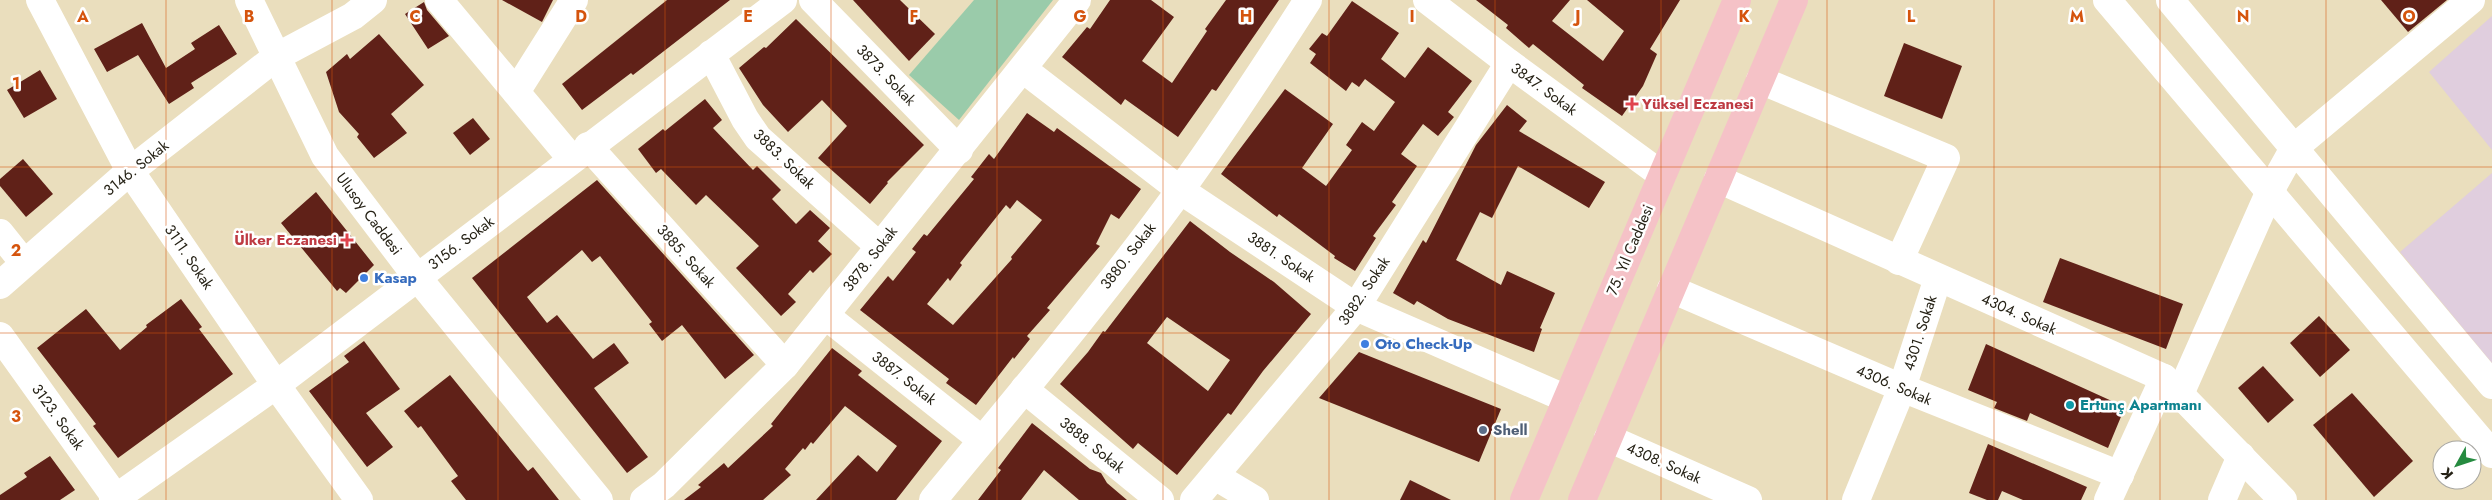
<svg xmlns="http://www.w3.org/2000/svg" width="2492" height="500" font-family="Jost,sans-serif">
<rect width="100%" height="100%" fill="#eadebd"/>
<!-- education -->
<g fill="#e0cede">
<polygon points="2492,16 2492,150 2429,72"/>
<polygon points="2492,173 2492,363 2400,252"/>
</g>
<!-- green -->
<polygon fill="#9acbaa" points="974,0 1053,0 959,120 909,75"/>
<!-- building -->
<g fill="#602118" fill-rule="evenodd">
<polygon points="502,0 553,0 542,22"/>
<polygon points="667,0 730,0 633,75 631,73 582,110 562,84"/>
<polygon points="853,0 900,0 935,34 909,61"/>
<polygon points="1110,0 1151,0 1174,17 1142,61 1172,83 1207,31 1205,29 1226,0 1279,0 1216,91 1212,89 1178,137 1125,99 1121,105 1062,57 1087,27 1090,29"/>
<polygon points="1476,0 1570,0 1552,21 1603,61 1624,31 1587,0 1680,0 1650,49 1657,54 1643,86 1622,116 1582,88 1584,85 1533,44 1529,48 1506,28 1508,25"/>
<polygon points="2381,0 2447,0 2408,32"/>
<polygon points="1352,1 1399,33 1381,59 1405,78 1428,47 1472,81 1448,112 1454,117 1438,136 1423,124 1401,154 1417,166 1392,202 1396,205 1373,236 1376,238 1355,271 1334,258 1335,256 1279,214 1277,217 1221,174 1285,89 1333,124 1302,168 1326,186 1352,150 1346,145 1362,122 1374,131 1395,102 1365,79 1359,87 1352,82 1346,91 1310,63 1316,54 1309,49 1322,33 1327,36"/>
<polygon points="424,2 427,10 449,36 428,49 405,14"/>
<polygon points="796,19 924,145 887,182 888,183 870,204 818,158 847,126 822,100 788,132 763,105 739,68 764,47 766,48"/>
<polygon points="142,23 166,68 195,49 191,43 219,25 237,54 191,83 194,88 169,104 138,55 107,72 94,49"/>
<polygon points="379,34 424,85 391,114 407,133 374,158 357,137 359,134 339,112 326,72 347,54 350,59"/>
<polygon points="1904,43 1962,66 1942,119 1884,96"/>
<polygon points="40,70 57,99 24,118 7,90"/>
<polygon points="705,99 722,120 713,128 753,170 757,166 781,190 772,199 796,224 810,210 830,228 818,241 832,254 813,273 810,270 788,294 796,302 781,316 736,268 759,246 706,195 696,205 661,169 656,173 638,149 663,129 665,131"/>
<polygon points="1507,105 1527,121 1519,131 1605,182 1589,208 1518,166 1492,218 1480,212 1456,260 1501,285 1507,271 1555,293 1540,328 1542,329 1534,352 1448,319 1417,301 1414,305 1393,293 1423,240 1426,243 1476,145"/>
<path d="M 1027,113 L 1054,132 L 1057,128 L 1141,189 L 1119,219 L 1111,214 L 1096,244 L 1100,246 L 1047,308 L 1050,310 L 1027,336 L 1030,339 L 1014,359 L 1013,357 L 976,405 L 946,383 L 949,379 L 860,310 L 888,276 L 893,281 L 916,252 L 912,249 L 924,234 L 927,236 L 974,179 L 971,177 L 989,154 L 994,159 ZM 1017,200 L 1042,220 L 1011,257 L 1012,259 L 953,325 L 927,304 L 948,278 L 950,281 L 962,265 L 960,263 L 1006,205 L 1010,209 Z"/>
<polygon points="473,118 490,139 470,155 453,133"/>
<polygon points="23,159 53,194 26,217 0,186 0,179"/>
<polygon points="597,180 754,355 725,379 682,325 662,341 649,324 652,322 600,256 592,262 582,250 527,297 547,323 557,315 593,359 614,343 629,363 594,388 648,457 627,473 472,278"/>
<polygon points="316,192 374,265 346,293 340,288 337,291 281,223"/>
<path d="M 1190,221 L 1230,252 L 1274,282 L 1311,314 L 1263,371 L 1231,415 L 1228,413 L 1177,475 L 1138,443 L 1133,449 L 1060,384 L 1088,352 L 1103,331 L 1105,332 ZM 1167,317 L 1230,360 L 1208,391 L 1147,343 Z"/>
<polygon points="2060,258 2183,304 2166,349 2043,302"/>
<polygon points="181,299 202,327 199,329 233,374 118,458 93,426 96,424 37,348 86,309 120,350 147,327 146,325"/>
<polygon points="2319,316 2350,350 2320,377 2290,343"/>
<polygon points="364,341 400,389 366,413 393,447 367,467 309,391 349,362 344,356"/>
<polygon points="1986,344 2125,407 2108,448 2030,413 2027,421 1994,408 1997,402 1968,390"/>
<polygon points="832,348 862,371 858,375 942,441 896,500 816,500 858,455 877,472 897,446 845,406 813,444 811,442 805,450 803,448 785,469 791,475 763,500 684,500 701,487 698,485 724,463 728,468 773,426 771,424"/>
<polygon points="1359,352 1501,409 1479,462 1319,398"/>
<polygon points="2263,366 2294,400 2268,423 2238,388"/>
<polygon points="450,375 528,471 533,467 559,500 466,500 451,481 458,476 421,426 418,428 404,411"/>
<polygon points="2352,393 2413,461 2374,497 2313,425"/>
<polygon points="1032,423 1090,469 1101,473 1107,483 1127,500 1079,500 1044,470 1021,500 978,500 1001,470 998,468"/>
<polygon points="1988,444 2087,487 2081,500 2023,500 2002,491 1998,500 1987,500 1969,493"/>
<polygon points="50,456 75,490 60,500 0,500 0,495 27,477 24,473"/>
<polygon points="1410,480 1451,500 1400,500"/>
</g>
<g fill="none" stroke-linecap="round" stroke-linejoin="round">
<!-- minor -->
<g stroke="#fff" stroke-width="28">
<polyline points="40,0 130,171 276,385 359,500"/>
<polyline points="249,0 325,156 417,277 599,500"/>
<polyline points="439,0 571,158"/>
<polyline points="813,0 959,150"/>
<polyline points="1427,0 1509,63 1662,175"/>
<polyline points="2107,0 2492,454"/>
<polyline points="2170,0 2492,385"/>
<polyline points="711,54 745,119 758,138 879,246"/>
<polyline points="1023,69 1180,190 1356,307 1567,399"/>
<polyline points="1760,80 1946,158 1899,261"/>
<polyline points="516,92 574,0"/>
<polyline points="588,146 785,365"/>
<polyline points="1718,179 2164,378 2283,500"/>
<polyline points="0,233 24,263"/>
<polyline points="0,285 130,171 276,57 353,16 373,0"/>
<polyline points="1671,289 1902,388 2120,475"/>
<polyline points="826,316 982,440"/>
<polyline points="0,336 116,498"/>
<polyline points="1024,389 1160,500"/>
<polyline points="2180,394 2270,191 2294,148 2471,0"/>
<polyline points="1608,438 1748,500"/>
<polyline points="1215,476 1255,500"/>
<polyline points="113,500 276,385 783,0"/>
<polyline points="644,500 664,485 785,365 1077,0"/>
<path d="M 933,500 C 1017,398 1103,296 1181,189 C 1226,127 1267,64 1308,0"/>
<polyline points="1194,500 1356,307 1509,63"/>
<polyline points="1856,500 1902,388 1938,278"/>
<polyline points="2108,500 2164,378"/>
<polyline points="2222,500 2241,456"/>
</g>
<!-- major -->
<g stroke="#f5c2c7" stroke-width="28">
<polyline points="1524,500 1737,0"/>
<polyline points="1582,500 1794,0"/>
</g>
</g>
<!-- grid -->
<path fill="none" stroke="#d5540d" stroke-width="1" stroke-opacity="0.55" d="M 166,0 L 166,500M 332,0 L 332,500M 498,0 L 498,500M 665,0 L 665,500M 831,0 L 831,500M 997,0 L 997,500M 1163,0 L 1163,500M 1329,0 L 1329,500M 1495,0 L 1495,500M 1661,0 L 1661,500M 1827,0 L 1827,500M 1994,0 L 1994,500M 2160,0 L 2160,500M 2326,0 L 2326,500M 0,167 L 2492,167M 0,333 L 2492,333"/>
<!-- markers -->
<g fill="#e0444e" stroke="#fff" stroke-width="2">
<path d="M1629.5 96.5h5v5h5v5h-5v5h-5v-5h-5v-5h5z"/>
<path d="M344.5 232.5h5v5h5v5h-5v5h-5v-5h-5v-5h5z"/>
</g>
<g fill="#3f7fe0" stroke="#fff" stroke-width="2">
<circle cx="364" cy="278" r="5"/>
<circle cx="1365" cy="344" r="5"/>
</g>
<circle fill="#0f9aa8" stroke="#fff" stroke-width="2" cx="2070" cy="405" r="5"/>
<circle fill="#5c6f8a" stroke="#fff" stroke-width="2" cx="1483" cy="430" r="5"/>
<g text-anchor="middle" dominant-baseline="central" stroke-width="5" stroke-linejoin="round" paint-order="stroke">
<!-- street labels -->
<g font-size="15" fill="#262216" stroke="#fff">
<text transform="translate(886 75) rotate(46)">3873. Sokak</text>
<text transform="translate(1544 89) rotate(36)">3847. Sokak</text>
<text transform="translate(784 159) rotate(44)">3883. Sokak</text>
<text transform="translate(136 168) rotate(-39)">3146. Sokak</text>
<text transform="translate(369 214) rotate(53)">Ulusoy Caddesi</text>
<text transform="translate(461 243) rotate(-37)">3156. Sokak</text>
<text transform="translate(1630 250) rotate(-67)">75. Yıl Caddesi</text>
<text transform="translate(686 256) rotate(48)">3885. Sokak</text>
<text transform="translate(1128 256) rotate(-52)">3880. Sokak</text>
<text transform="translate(189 257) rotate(56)">3111. Sokak</text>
<text transform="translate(1281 257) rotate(34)">3881. Sokak</text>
<text transform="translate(870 259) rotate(-52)">3878. Sokak</text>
<text transform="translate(1364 291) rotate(-56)">3882. Sokak</text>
<text transform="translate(2019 314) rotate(24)">4304. Sokak</text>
<text transform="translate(1920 333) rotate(-72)">4301. Sokak</text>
<text transform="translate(904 378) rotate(38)">3887. Sokak</text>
<text transform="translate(1894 385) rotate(23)">4306. Sokak</text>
<text transform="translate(58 417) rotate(54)">3123. Sokak</text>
<text transform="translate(1092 445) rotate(39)">3888. Sokak</text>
<text transform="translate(1664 463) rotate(24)">4308. Sokak</text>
</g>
<!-- health labels -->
<g font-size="15" font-weight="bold" fill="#be3a42" stroke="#fff" text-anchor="start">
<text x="1642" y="104">Yüksel Eczanesi</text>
<text x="337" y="240" text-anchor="end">Ülker Eczanesi</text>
</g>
<!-- shop labels -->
<g font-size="15" font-weight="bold" fill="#366cbe" stroke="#fff" text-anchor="start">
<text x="374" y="278">Kasap</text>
<text x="1375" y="344">Oto Check-Up</text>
</g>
<!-- culture labels -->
<g font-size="15" font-weight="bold" fill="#0d838f" stroke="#fff" text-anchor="start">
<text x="2080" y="405">Ertunç Apartmanı</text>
</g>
<!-- service labels -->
<g font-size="15" font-weight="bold" fill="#4e5e75" stroke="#fff" text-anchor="start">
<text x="1493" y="430">Shell</text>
</g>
</g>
<g font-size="16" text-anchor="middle" font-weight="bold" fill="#d5540d" stroke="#fff" stroke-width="5" stroke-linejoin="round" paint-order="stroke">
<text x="83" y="22">A</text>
<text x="249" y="22">B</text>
<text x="415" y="22">C</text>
<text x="581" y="22">D</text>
<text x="748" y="22">E</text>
<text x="914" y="22">F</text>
<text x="1080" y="22">G</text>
<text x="1246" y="22">H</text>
<text x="1412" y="22">I</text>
<text x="1578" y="22">J</text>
<text x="1744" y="22">K</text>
<text x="1911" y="22">L</text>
<text x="2077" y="22">M</text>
<text x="2243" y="22">N</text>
<text x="2409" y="22">O</text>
<text x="16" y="89">1</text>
<text x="16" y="256">2</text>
<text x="16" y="422">3</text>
</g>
<!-- north arrow -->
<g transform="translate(2457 465) rotate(230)"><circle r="24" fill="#ffffff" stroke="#a8a7a2"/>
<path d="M0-4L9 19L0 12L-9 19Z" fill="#268b40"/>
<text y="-8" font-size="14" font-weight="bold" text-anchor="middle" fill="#262216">K</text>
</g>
</svg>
